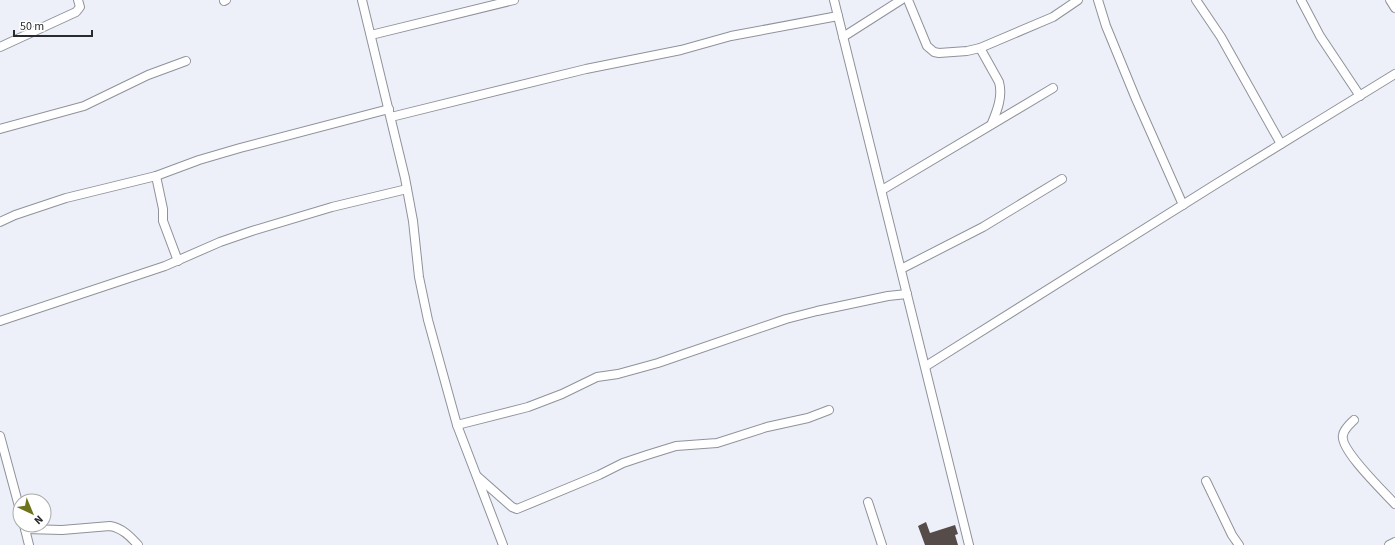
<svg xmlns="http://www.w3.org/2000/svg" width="1395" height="545" font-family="'Source Sans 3',sans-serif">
<rect width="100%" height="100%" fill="#edf0f9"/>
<!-- building -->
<polygon fill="#554c49" points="926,522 930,533 955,525 958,534 955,535 958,545 925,545 918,526"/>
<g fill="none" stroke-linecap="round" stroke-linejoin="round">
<defs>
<g id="street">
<polyline points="362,0 405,178 413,221 419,277 428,320 457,425 503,545"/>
<polyline points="834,0 969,545"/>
<polyline points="908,0 927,46 934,52 939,53 967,51 980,48 1053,17 1078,0"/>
<polyline points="1098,0 1106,26 1136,99 1183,205"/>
<polyline points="1196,0 1221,37 1281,144"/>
<polyline points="1301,0 1320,36 1360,96"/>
<polyline points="1390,0 1395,8"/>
<polyline points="224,1 226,0"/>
<polyline points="371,35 514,0"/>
<polyline points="843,37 901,0"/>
<polyline points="0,47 76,12 80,7 78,0"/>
<path d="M 980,48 L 999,82 C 1003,96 997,111 992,123"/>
<polyline points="391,117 586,69 681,50 731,36 838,16"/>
<polyline points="0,129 84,106 148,75 186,61"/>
<polyline points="156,176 163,209 163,221 178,261"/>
<polyline points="882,190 1053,88"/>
<polyline points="0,222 15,215 66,198 156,176 199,160 240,148 389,109"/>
<polyline points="901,269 983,227 1062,179"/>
<polyline points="0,321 165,266 220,242 252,231 332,207 407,189"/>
<polyline points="926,366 1216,184 1395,74"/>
<path d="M 1354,420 C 1350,424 1344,429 1343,435 C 1339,449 1384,492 1395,504"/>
<polyline points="457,425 528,407 562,394 597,377 618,374 658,363 786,319 817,311 888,296 907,294"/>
<polyline points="0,436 20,510"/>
<polyline points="478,477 512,507 517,509 599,475 623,463 647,455 676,446 717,443 767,427 808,418 829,410"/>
<polyline points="1206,481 1232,535 1239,545"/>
<polyline points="868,502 882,545"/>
<polyline points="24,525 29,545"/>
<path d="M 25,529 L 62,530 L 110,526 C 122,528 130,536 138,545"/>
<polyline points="1389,545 1395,542"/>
</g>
</defs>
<!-- street casing -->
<use href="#street" stroke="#8f929a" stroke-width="10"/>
<!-- street -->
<use href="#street" stroke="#fff" stroke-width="8"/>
</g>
<!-- north arrow -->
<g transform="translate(32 513) rotate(136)"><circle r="19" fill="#ffffff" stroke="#a9aaab"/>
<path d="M0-3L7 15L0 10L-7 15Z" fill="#6f741c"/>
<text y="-6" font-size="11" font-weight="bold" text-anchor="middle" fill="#292a2e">N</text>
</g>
<!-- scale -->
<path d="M14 30v6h78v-6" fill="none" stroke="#292a2e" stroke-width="2"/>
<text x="20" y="30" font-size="12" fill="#292a2e" stroke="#ffffff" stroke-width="3" paint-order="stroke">50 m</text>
</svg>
